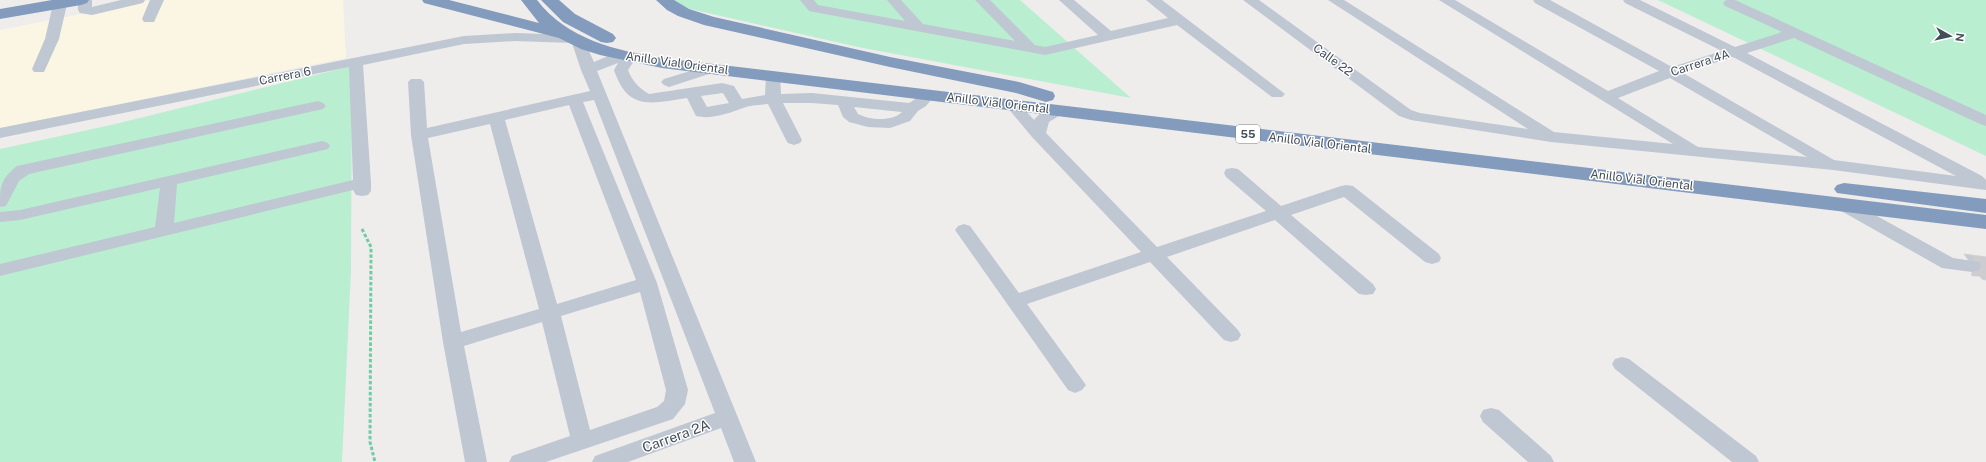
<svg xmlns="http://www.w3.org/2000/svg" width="1986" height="462" font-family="'Public Sans',sans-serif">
<rect width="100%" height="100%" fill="#efecec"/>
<!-- commercial -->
<polygon fill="#fbf6e3" points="150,0 343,0 346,58 0,128 0,30"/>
<!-- green -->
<g fill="#b9eed1">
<polygon points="673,0 1020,0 1131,98 858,47 677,6"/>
<polygon points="1658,0 1986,0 1986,156"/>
<polygon points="352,66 351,270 342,462 0,462 0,149 111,125"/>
</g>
<!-- building -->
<polygon fill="#c8cad2" stroke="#d0d2d8" points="1964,254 1986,257 1986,280 1982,279"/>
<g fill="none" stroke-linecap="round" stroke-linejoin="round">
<!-- minor-tunnel -->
<polyline stroke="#cdcccf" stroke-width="20" stroke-dasharray="20 10" stroke-linecap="butt" points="1972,266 1986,267"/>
<!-- path -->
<polyline stroke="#71cca5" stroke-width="3" stroke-dasharray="3.5 2" stroke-linecap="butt" points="362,229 371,247 370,442 375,462"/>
<!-- minor -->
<g fill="#bfc7d2" fill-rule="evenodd">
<polygon points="60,0 65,1 67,4 59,39 44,72 34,72 32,69 45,39 53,4 55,1"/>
<polygon points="78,0 92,0 92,7 121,0 145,0 143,3 92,15 80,13 78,10"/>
<polygon points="150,0 164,0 154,22 144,22 142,19"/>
<polygon points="800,0 814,0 818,5 905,21 887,0 901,0 923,24 1015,41 975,0 990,0 1035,45 1045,47 1098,35 1059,0 1074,0 1111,31 1168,18 1146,0 1162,0 1285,94 1282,97 1272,97 1177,25 1045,55 814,12 809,11"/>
<path d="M 1243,0 L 1259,0 L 1411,110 L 1420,113 L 1528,129 L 1328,0 L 1344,0 L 1554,132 L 1673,144 L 1439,0 L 1455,0 L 1608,91 L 1659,71 L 1535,3 L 1533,0 L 1550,0 L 1672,67 L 1722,51 L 1625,3 L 1623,0 L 1640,0 L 1735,47 L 1782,32 L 1725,6 L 1723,3 L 1726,0 L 1735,0 L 1986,115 L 1986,126 L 1980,124 L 1794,38 L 1747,53 L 1982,176 L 1986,180 L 1986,190 L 1833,170 L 1551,142 L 1411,120 L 1399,116 ZM 1733,57 L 1956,176 L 1834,160 L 1683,73 ZM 1670,78 L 1807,157 L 1698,147 L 1618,98 Z"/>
<path d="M 515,33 L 572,35 L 583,38 L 594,62 C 605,58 627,45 636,58 L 628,70 C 632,81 639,88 649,94 L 722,83 L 734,86 L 742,99 L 765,95 L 766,76 L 768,73 L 778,73 L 780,76 L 781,94 L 812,93 L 909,103 C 919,98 921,88 933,91 L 936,94 L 926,106 L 918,111 L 910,121 L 890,128 L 868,127 L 849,122 L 843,117 L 838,105 L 812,103 L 783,103 L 802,140 L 800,143 L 794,145 L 788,143 L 786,140 L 768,104 C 760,105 750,105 743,108 C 730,113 710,120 696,116 L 687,98 C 652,103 628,112 614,70 L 618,63 L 597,71 L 756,462 L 734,462 L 721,428 L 628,462 L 592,462 L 595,456 L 715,413 L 594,100 L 583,102 L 657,283 L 688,390 L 685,404 L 673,419 L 546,462 L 509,462 L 512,456 L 570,436 L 542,322 L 464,346 L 487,462 L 465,462 L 443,342 L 411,135 L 408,82 L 411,79 L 421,79 L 424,82 L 427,128 L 590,91 L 581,70 L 572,43 L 515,41 L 464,44 L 363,65 L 371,183 L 371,191 L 368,195 L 362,196 L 356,195 L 353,190 L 0,276 L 0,264 L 155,227 L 160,188 L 20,220 L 0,222 L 0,212 L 20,210 L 322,141 L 328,143 L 330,146 L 328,149 L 177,184 L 174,223 L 353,180 L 349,67 L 0,138 L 0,128 L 464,36 ZM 723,93 L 729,103 L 707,107 L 701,96 ZM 569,105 L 636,280 L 557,304 L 505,120 ZM 854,107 L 902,112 C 892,122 870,120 858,114 ZM 490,124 L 539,309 L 461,332 L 428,138 ZM 640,292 L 666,390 L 664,401 L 657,407 L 590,430 L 561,316 Z"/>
<polygon points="710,65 715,66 717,69 715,72 669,87 664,85 661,82 664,79"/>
<path d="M 1012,99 L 1017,101 L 1034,120 C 1041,111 1053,104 1064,107 L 1066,110 L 1064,113 L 1049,122 L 1046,133 L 1157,247 L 1266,211 L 1226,177 L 1224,173 L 1226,169 L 1232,168 L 1238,169 L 1281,206 L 1341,186 L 1347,185 L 1353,186 L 1439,254 L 1441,258 L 1439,262 L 1432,264 L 1425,262 L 1344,197 L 1291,215 L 1373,284 L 1376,289 L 1373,294 L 1366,295 L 1359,294 L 1275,220 L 1167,257 L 1238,330 L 1241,335 L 1238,340 L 1231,342 L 1224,340 L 1150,262 L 1027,304 L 1086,385 L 1082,390 L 1075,393 L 1068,390 L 955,230 L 958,226 L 964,224 L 970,226 L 1019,293 L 1141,252 L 1032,137 L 1007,107 L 1004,104 L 1007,101 Z"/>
<path d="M 318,101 L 323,103 L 326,106 L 323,109 L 29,174 L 19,181 L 6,206 L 0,207 C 0,186 0,180 17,166 Z"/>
<polygon points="1842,199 1848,200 1953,258 1979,262 1981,266 1979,270 1972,272 1942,268 1836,208 1833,204 1836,200"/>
<polygon points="1622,357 1629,359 1756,456 1759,462 1732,462 1615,369 1612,364 1615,359"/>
<polygon points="1491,408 1499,410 1551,456 1554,462 1528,462 1483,422 1480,416 1483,410"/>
</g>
<!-- highway -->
<g fill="#839bbc" fill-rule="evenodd">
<polygon points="52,0 89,0 87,3 81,5 0,19 0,9"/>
<path d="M 422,0 L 449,0 L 539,23 L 521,0 L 537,0 C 568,40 615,50 662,58 L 1986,215 L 1986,229 L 662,68 L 600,55 L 581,49 L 559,38 L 424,3 Z"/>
<polygon points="541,0 559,0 575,14 613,34 616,38 613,42 607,43 601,42 563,22"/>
<polygon points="656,0 674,0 689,9 714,17 890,57 1019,82 1053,92 1055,96 1053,100 1046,102 1016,93 890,67 704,25 678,16 667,10"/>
<polygon points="1844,183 1986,199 1986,213 1837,193 1834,189 1837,185"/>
</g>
</g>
<g text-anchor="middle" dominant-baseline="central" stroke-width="3" stroke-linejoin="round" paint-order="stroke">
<!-- shield labels -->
<rect fill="#fff" stroke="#7c838b" stroke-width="1" x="1236" y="125" width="24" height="18" rx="3"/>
<g font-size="11" font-weight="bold" fill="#444e59">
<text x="1248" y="134">55</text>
</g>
<!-- street labels -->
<g font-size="12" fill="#444e59" stroke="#fff">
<text transform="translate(1333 60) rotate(36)">Calle 22</text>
<text transform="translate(677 63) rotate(8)">Anillo Vial Oriental</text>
<text transform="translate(1700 63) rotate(-18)">Carrera 4A</text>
<text transform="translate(285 76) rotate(-11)">Carrera 6</text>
<text transform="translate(998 103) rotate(7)">Anillo Vial Oriental</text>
<text transform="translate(1320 143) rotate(7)">Anillo Vial Oriental</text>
<text transform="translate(1642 180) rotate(7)">Anillo Vial Oriental</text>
</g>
<!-- near-street labels -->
<g font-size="14" fill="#444e59" stroke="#fff">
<text transform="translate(676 436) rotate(-20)">Carrera 2A</text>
</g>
</g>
<!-- north arrow -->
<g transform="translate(1950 36) rotate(98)" stroke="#ffffff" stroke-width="3" paint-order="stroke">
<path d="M0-3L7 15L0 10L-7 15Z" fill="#444e59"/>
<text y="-6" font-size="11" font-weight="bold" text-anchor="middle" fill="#444e59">N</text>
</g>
</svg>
